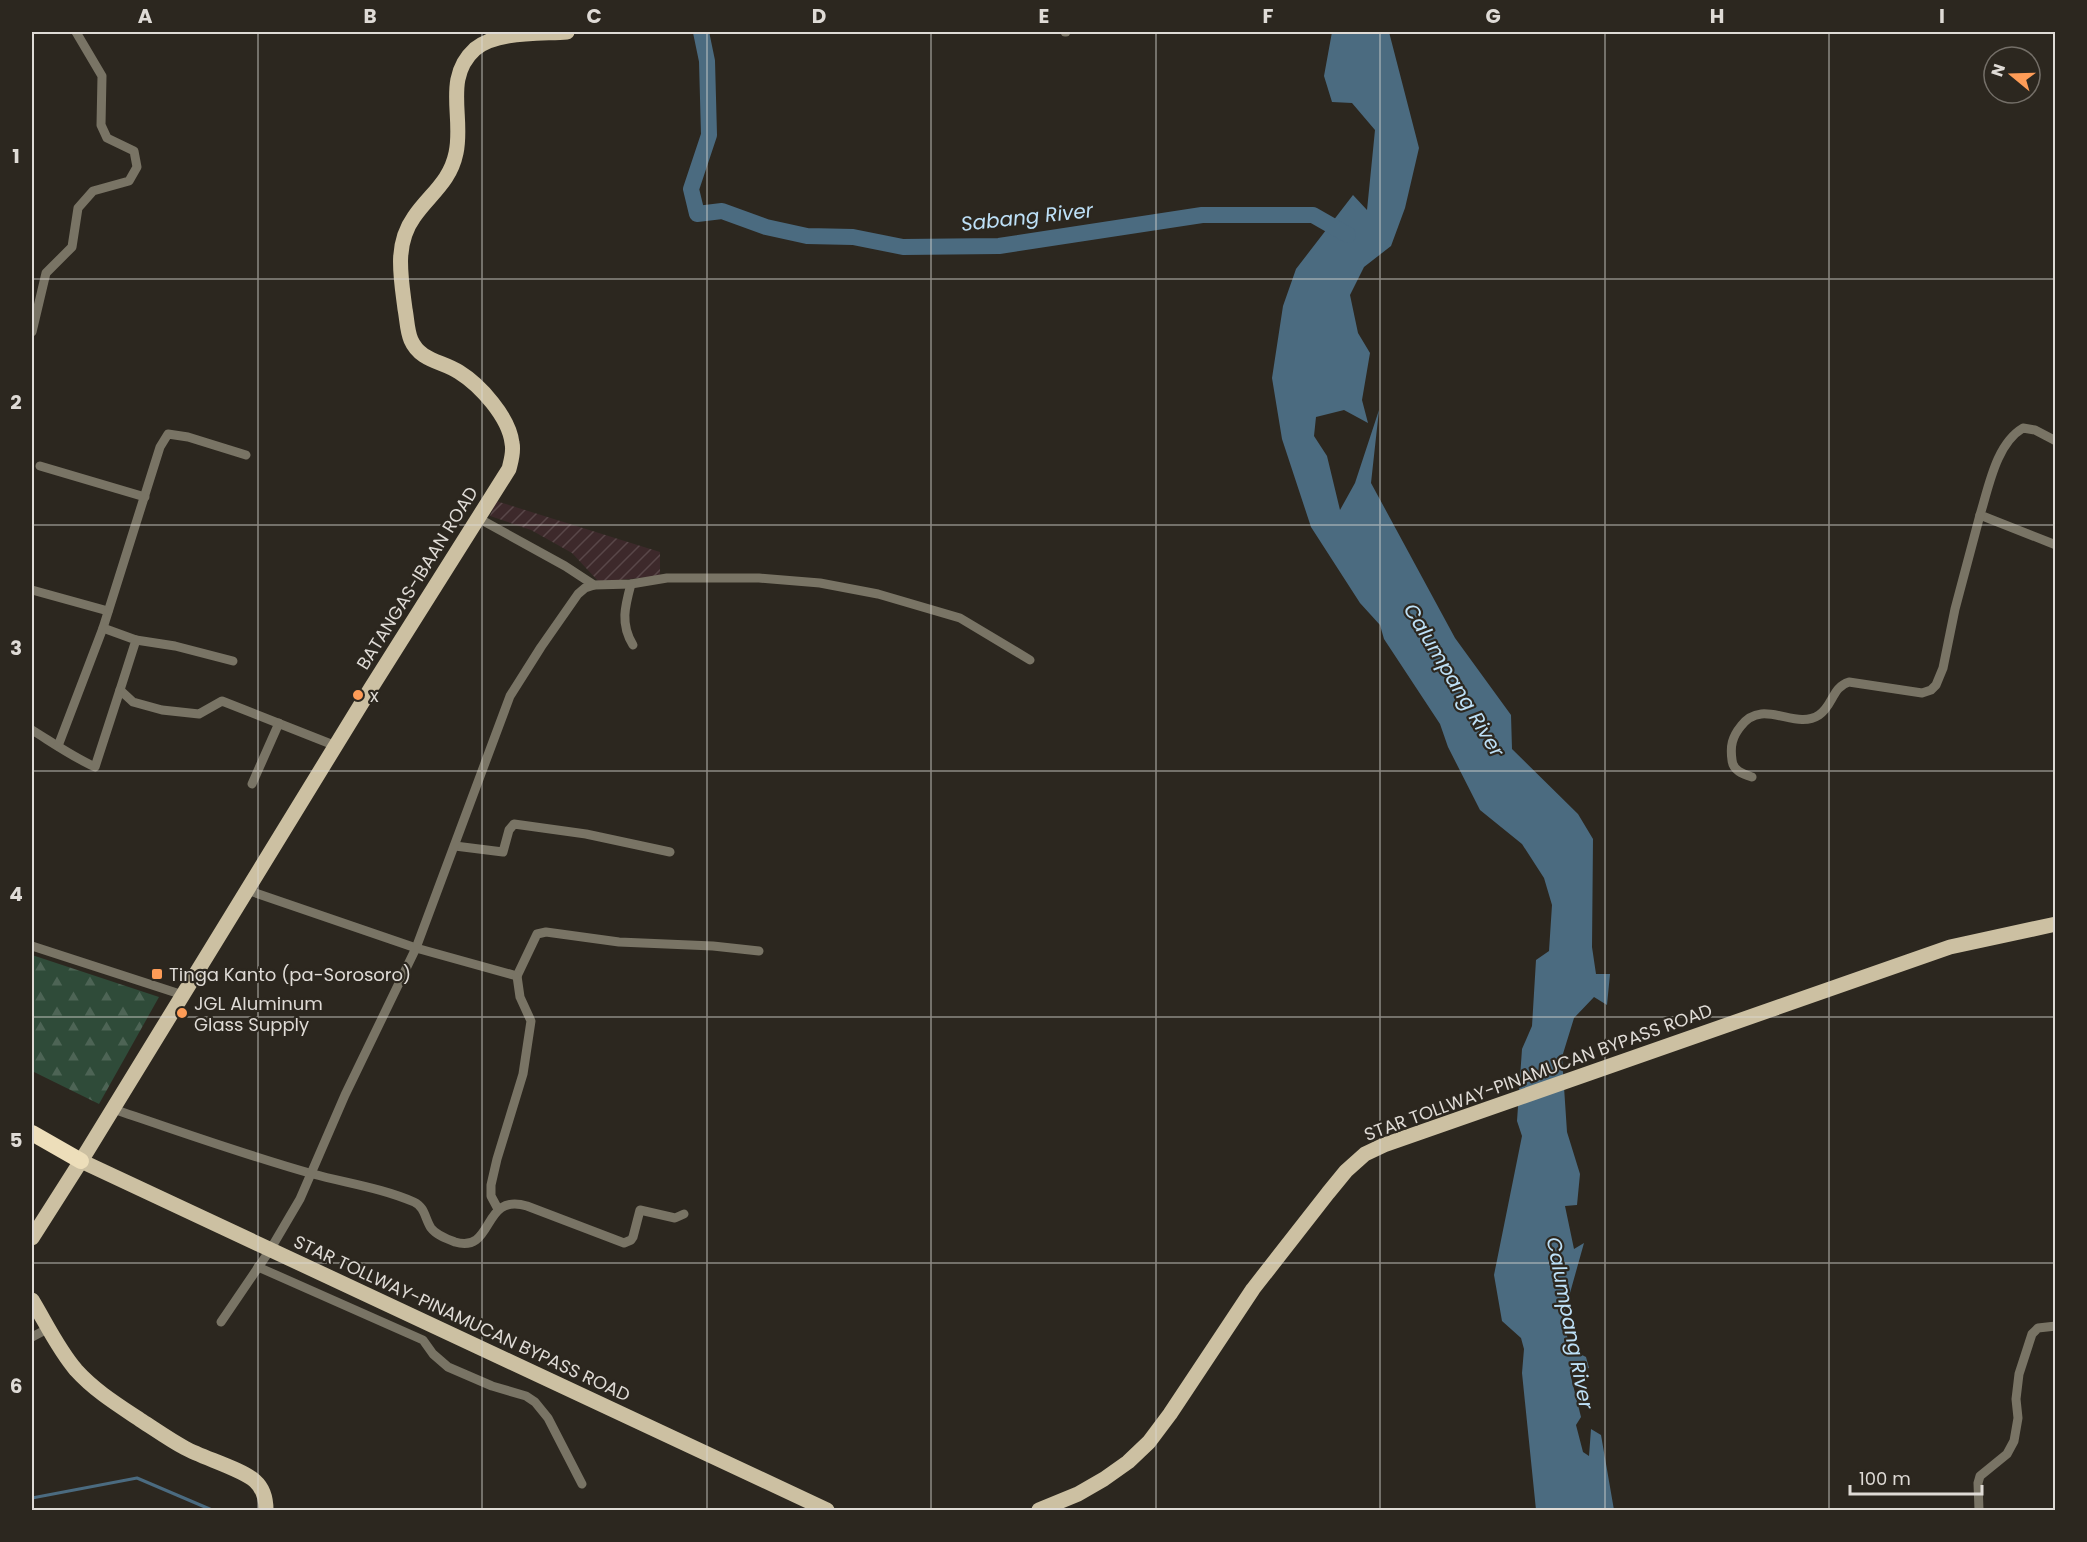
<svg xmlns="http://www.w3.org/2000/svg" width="2087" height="1542" font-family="Poppins,sans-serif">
<defs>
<pattern id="industrial-furrows" width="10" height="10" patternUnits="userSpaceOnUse" patternTransform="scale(1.5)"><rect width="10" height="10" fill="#3d292b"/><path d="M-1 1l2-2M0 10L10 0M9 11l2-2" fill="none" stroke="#594749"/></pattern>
<pattern id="forest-firs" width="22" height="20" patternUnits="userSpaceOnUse" patternTransform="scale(1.5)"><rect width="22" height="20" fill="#2f4b39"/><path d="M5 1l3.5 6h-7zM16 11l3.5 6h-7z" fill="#4d6455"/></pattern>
</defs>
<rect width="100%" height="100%" fill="#2c271f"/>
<!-- industrial -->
<polygon fill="url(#industrial-furrows)" points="496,501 660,552 660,576 599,582 572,553 531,530 490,516"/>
<!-- forest -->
<polygon fill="url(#forest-firs)" points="32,955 159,997 99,1104 32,1071"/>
<!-- water -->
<polygon fill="#4b6b80" points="1332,32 1389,32 1419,148 1405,208 1391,246 1364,267 1350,295 1358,333 1370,353 1362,400 1368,423 1344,410 1316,417 1314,436 1327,456 1340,510 1355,483 1379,410 1371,483 1455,638 1511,715 1512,749 1578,814 1593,839 1592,947 1596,974 1610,974 1607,1005 1594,997 1574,1018 1562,1057 1567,1132 1580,1174 1577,1205 1565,1206 1574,1249 1584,1243 1563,1318 1570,1349 1586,1357 1589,1368 1570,1373 1581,1417 1576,1425 1583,1452 1589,1456 1591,1429 1601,1435 1614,1510 1536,1510 1522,1373 1524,1349 1521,1338 1502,1321 1494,1275 1522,1136 1517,1121 1522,1049 1532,1026 1536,960 1549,951 1552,905 1544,878 1522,844 1480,810 1448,747 1440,724 1384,639 1380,625 1360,603 1311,527 1282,439 1272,378 1283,306 1296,269 1353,195 1367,210 1375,130 1352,103 1332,102 1324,76"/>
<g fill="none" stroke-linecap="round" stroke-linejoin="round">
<!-- stream -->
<polyline stroke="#4b6b80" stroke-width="3" points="32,1498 137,1478 212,1510"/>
<!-- river -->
<polyline stroke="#4b6b80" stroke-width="16" points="701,32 707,61 709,135 691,189 697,214 722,211 766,227 807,236 853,237 903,247 999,246 1202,215 1313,215 1348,235"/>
<!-- street -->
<g stroke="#797465" stroke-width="9">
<polyline points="1065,32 1066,32"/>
<polyline points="32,332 46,273 72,247 78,208 93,191 129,181 137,167 134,151 107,138 101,125 102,76 76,32"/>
<path d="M 2056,441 L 2035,430 L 2023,428 C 1996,444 1989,486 1980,515 L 2056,545"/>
<polyline points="40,466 145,497"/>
<polyline points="478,518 565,566 594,585 631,584 667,578 759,578 820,583 878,594 960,618 1030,660"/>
<path d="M 631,584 C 625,606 620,624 633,645"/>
<polyline points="32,590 108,611"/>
<polyline points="103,628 136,640 120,690"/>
<polyline points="136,640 175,646 233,661"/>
<path d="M 32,730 C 53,743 73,757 95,767 L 120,690 L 133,702 L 162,710 L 199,714 L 222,701 L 336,746"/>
<polyline points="58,746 103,628 160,447 168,434 188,437 246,455"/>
<path d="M 1752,777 C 1743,774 1733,771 1732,760 C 1730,746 1732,737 1741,726 C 1763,697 1795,731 1819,715 C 1833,706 1832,687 1849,682 L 1922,693 L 1931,690 L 1936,685 L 1943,668 L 1955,609 L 1980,515"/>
<polyline points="252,784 279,723"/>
<polyline points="455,846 503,852 509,830 514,824 586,834 670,852"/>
<polyline points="247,890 416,948 517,976 537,934 546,932 619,942 713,946 759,951"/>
<polyline points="32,946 183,995"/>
<path d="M 113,1109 C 179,1131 245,1155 313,1174 C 346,1183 382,1188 414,1202 C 425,1207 425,1219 431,1228 C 436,1235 447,1239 455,1242 C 495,1254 481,1192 527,1206 L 624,1243 L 631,1240 L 633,1237 L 640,1210 L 675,1218 L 684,1214"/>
<polyline points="498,1209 491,1196 491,1185 497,1159 523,1074 531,1021 520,997 517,976"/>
<polyline points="258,1267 423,1340 433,1354 448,1367 492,1386 526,1396 535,1402 548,1418 582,1484"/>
<polyline points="221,1322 270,1250 300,1199 345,1095 416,948 510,696 541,647 578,594 585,588 594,585"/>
<polyline points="32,1337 49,1328"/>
<polyline points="1979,1510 1978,1483 1980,1476 2007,1454 2014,1441 2018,1418 2016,1399 2019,1374 2032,1334 2038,1328 2056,1326"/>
</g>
<!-- primary -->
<g stroke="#ccc0a2" stroke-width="15">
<polyline points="81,1161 827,1510"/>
<path d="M 32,1238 L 81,1161 L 371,688 L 509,469 C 511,461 514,452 512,443 C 509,417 480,385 459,372 C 442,361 420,361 411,340 C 407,331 407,319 405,309 C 401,277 394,245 414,217 C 430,194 450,182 456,153 C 464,117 443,78 475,49 C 496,31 540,34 567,32"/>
<path d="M 32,1300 C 46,1323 58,1349 76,1370 C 95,1391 118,1405 142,1421 C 156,1430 170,1440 185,1448 C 203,1458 242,1469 255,1481 C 264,1489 266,1499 266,1510"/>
<polyline points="1039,1510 1078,1494 1104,1479 1128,1462 1149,1442 1170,1414 1253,1289 1328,1193 1346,1171 1365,1154 1384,1145 1950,947 2056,924"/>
</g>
<!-- highway -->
<polyline stroke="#eddeba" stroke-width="16" points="32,1133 81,1161"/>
</g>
<!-- grid -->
<path fill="none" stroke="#dfdbd6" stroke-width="1.5" stroke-opacity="0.55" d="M 258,32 L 258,1510M 482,32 L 482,1510M 707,32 L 707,1510M 931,32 L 931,1510M 1156,32 L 1156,1510M 1380,32 L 1380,1510M 1605,32 L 1605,1510M 1829,32 L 1829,1510M 32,279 L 2056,279M 32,525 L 2056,525M 32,771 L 2056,771M 32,1017 L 2056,1017M 32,1263 L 2056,1263"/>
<!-- markers -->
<g fill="#fe9c57" stroke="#2c271f" stroke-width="2">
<circle cx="358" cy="695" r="6"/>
<rect x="151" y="968" width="12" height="12" rx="3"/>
<circle cx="182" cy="1013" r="6"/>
</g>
<g text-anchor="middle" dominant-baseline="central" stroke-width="4.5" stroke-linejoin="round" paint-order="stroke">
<!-- street labels -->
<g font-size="18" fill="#dfdbd6" stroke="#2c271f">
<text transform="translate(417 578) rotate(-58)">BATANGAS-IBAAN ROAD</text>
<text transform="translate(1538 1072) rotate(-20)">STAR TOLLWAY-PINAMUCAN BYPASS ROAD</text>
<text transform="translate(462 1318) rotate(25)">STAR TOLLWAY-PINAMUCAN BYPASS ROAD</text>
</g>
<!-- poi labels -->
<g font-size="18" fill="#dfdbd6" stroke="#2c271f" text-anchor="start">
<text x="370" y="695">x</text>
<text x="169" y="974">Tinga Kanto (pa-Sorosoro)</text>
<text x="194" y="1003">JGL Aluminum<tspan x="194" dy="21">Glass Supply</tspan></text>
</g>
<!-- water labels -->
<g font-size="20" font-style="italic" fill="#bee1f8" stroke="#2c271f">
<text transform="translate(1027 217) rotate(-6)">Sabang River</text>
<text transform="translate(1454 680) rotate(59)">Calumpang River</text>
<text transform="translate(1570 1323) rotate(79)">Calumpang River</text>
</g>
</g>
<!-- border -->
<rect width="2087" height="1542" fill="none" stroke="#2c271f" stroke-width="66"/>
<!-- north arrow -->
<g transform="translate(2012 75) rotate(289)"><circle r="28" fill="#2c271f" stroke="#746f68" stroke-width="1.5"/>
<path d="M0-4.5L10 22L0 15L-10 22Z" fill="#fe9c57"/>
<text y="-9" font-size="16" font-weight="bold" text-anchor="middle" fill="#dfdbd6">N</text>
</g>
<!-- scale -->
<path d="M1850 1485v9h132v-9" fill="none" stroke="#dfdbd6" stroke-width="3"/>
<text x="1859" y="1485" font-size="18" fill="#dfdbd6" stroke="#2c271f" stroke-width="4.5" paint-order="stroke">100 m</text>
<rect x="33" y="33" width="2021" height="1476" fill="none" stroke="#dfdbd6" stroke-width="2"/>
<g font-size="20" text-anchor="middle" font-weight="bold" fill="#dfdbd6">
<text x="145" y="23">A</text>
<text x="370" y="23">B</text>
<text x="594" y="23">C</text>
<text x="819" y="23">D</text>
<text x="1044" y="23">E</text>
<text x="1268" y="23">F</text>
<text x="1493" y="23">G</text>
<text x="1717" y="23">H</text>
<text x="1942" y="23">I</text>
<text x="16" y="163">1</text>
<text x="16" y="409">2</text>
<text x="16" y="655">3</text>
<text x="16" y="901">4</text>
<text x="16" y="1147">5</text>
<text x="16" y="1393">6</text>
</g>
</svg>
